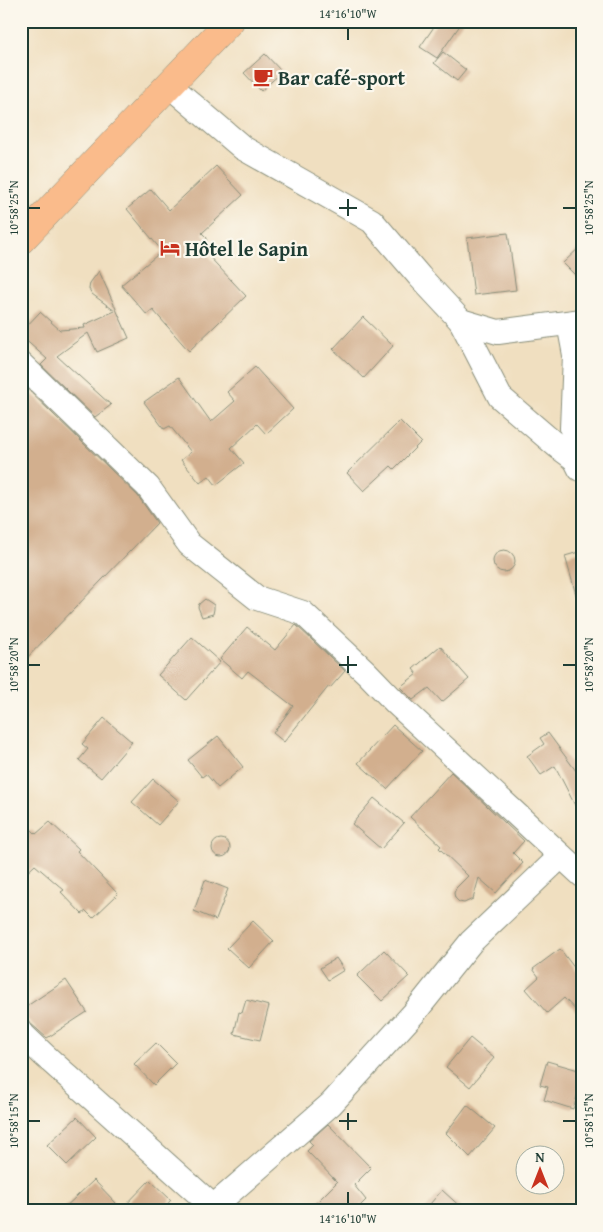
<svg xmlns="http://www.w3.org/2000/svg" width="603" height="1232" font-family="'Gentium Book Plus',serif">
<rect width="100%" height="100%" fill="#fbf7ec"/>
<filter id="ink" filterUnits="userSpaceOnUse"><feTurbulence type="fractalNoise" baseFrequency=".02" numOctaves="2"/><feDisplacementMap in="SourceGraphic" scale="10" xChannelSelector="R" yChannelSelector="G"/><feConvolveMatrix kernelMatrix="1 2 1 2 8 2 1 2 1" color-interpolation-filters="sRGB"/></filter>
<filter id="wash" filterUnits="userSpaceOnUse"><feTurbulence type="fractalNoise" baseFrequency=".0096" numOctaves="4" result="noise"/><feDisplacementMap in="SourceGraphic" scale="20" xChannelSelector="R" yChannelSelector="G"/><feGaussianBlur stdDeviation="1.12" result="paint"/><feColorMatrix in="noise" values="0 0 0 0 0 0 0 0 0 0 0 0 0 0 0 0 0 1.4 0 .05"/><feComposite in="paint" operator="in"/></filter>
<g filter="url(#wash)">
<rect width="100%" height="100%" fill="#f0dfc0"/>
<g id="blocks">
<!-- building -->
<g fill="#d2af8e">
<polygon points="438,21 463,21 437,58 420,47"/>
<polygon points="443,52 466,70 457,81 434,63"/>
<polygon points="265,54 282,72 261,91 244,73"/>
<polygon points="216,166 243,195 202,233 207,238 204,251 246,296 189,351 153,310 147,315 121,285 162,251 127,209 151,189 169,210"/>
<polygon points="508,233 516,290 474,295 467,238"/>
<polygon points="582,245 582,282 563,263"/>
<polygon points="99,271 129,338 97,352 88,333 57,356 111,405 95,417 41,365 47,359 21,336 21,332 40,312 60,330 85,328 84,325 115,311 92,294 89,289 90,283"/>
<polygon points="363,317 393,346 364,378 333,349"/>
<polygon points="255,367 293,409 266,434 257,424 231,448 244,463 216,485 209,476 200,483 181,460 191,452 170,426 164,429 144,402 179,377 211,422 235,401 227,392"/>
<polygon points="22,384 138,496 157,523 21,664"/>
<polygon points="400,421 421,442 394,469 391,466 364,491 347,473"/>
<circle cx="504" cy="561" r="11"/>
<polygon points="582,551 582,598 577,598 565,556"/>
<polygon points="205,599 214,605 214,609 213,614 202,617 198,607 199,604"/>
<polygon points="296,625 345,671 330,688 329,686 284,742 273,733 293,706 248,671 242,678 220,659 247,627 275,650"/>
<polygon points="192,637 220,662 186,700 158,675"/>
<polygon points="440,646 469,679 442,702 429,688 413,700 400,687 417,674 413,669"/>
<polygon points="104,718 132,742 101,778 79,760 88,749 82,744"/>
<polygon points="393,725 422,751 387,789 358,763"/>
<polygon points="548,733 582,779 582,819 555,766 541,775 527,756 544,744 540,738"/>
<polygon points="218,736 243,767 218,788 206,774 202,777 188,760"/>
<polygon points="451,772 524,841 513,853 523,863 496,893 479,878 473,899 464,903 459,902 455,898 454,893 456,888 468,876 439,848 441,846 410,817"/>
<polygon points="153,779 179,801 158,825 132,802"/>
<polygon points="374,798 404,823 381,849 352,824"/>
<polygon points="50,822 79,849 77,851 118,894 93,918 86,911 82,914 61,892 64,890 35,865 21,878 21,839 31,829 36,834"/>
<circle cx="221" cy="848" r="9"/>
<polygon points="205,880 228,889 216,920 194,911"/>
<polygon points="253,921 274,941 249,968 227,948"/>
<polygon points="560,949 582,978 582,1017 564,998 547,1013 526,989 539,977 533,969"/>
<polygon points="384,950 409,976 382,1001 357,976"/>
<polygon points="336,958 344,970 328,980 320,968"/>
<polygon points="66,980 87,1012 47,1038 30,1023 21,1010"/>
<polygon points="246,1000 269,1006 260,1040 234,1034 239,1012 242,1013"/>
<polygon points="470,1038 494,1058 470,1087 446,1067"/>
<polygon points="156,1043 176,1063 154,1085 134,1064"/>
<polygon points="547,1061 582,1071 582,1081 573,1109 544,1100 548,1087 540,1085"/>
<polygon points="467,1105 495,1128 470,1157 446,1133"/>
<polygon points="77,1117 96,1137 67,1165 47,1145"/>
<polygon points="328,1124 371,1168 354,1185 366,1200 355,1211 308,1211 337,1182 307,1151 313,1145 309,1141"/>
<polygon points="94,1180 116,1203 108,1211 61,1211"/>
<polygon points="150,1180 171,1200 161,1211 120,1211"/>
<polygon points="442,1190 465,1211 424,1211"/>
</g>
</g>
</g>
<g filter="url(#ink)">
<use href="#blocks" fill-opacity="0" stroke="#888e7a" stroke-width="1"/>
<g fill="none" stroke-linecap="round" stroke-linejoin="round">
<defs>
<g id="street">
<polyline points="169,85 243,148 372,221 420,277 461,321 498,332 582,321"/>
<polyline points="461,321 500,397 557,446 575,459"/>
<polyline points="569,323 575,355 572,428 575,459 580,469"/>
<polyline points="21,364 148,487 189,544 257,598 303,613 367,673 396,703 582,875"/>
<polyline points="21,1033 44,1055 218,1211"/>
<polyline points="213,1207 331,1104 414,1013 471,942 561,856"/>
</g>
<polyline id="highway" points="21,240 230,21"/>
</defs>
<!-- street casing -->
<use href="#street" stroke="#888e7a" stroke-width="26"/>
<!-- highway casing -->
<use href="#highway" stroke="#888e7a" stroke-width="29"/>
<!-- street -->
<use href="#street" stroke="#fff" stroke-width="24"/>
<!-- highway -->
<use href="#highway" stroke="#fabb8b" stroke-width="28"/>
</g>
</g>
<!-- ticks -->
<path fill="none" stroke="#1f3d34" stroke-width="2" d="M 348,28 L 348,40M 348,199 L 348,216M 28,208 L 40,208M 339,208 L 357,208M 563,208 L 576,208M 348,656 L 348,673M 28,665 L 40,665M 339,665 L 357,665M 563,665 L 576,665M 348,1113 L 348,1130M 28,1121 L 40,1121M 339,1121 L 357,1121M 563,1121 L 576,1121M 348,1192 L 348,1204"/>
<!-- icons -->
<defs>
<symbol id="cafe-bare" viewBox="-9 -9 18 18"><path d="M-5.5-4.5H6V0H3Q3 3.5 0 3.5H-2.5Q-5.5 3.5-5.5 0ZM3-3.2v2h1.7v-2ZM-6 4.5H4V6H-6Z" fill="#c8321e" stroke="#fbf7ec" stroke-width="2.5" paint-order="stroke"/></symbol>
<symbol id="hotel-bare" viewBox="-9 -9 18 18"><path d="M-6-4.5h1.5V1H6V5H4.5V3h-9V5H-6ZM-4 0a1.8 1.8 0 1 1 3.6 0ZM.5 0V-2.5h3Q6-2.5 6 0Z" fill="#c8321e" stroke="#fbf7ec" stroke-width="2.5" paint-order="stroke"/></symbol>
</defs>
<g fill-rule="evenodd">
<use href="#cafe-bare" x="249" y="63" width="28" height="28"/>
<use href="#hotel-bare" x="156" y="234" width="28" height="28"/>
</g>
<g text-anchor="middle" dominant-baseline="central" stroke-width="4.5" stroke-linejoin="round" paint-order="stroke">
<!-- poi labels -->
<g font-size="20" font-weight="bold" fill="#1f3d34" stroke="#fbf7ec" text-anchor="start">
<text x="278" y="77">Bar café-sport</text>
<text x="185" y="248">Hôtel le Sapin</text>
</g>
</g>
<!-- margin -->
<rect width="603" height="1232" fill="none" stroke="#fbf7ec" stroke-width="55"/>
<!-- north arrow -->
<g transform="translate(540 1170)"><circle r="24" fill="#fbf7ec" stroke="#a3ada2"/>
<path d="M0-4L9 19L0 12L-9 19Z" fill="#c8321e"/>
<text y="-8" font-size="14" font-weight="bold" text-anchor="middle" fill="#1f3d34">N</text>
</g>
<rect x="28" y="28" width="548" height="1176" fill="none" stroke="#1f3d34" stroke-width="2"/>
<g font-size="12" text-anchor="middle" fill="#1f3d34">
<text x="348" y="18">14°16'10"W</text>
<text transform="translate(14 208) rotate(-90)" y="4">10°58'25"N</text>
<text transform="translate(589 208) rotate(-90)" y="4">10°58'25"N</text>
<text transform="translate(14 665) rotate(-90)" y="4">10°58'20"N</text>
<text transform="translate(589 665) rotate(-90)" y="4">10°58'20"N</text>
<text transform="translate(14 1121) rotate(-90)" y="4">10°58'15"N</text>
<text transform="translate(589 1121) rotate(-90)" y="4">10°58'15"N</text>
<text x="348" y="1223">14°16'10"W</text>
</g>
</svg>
